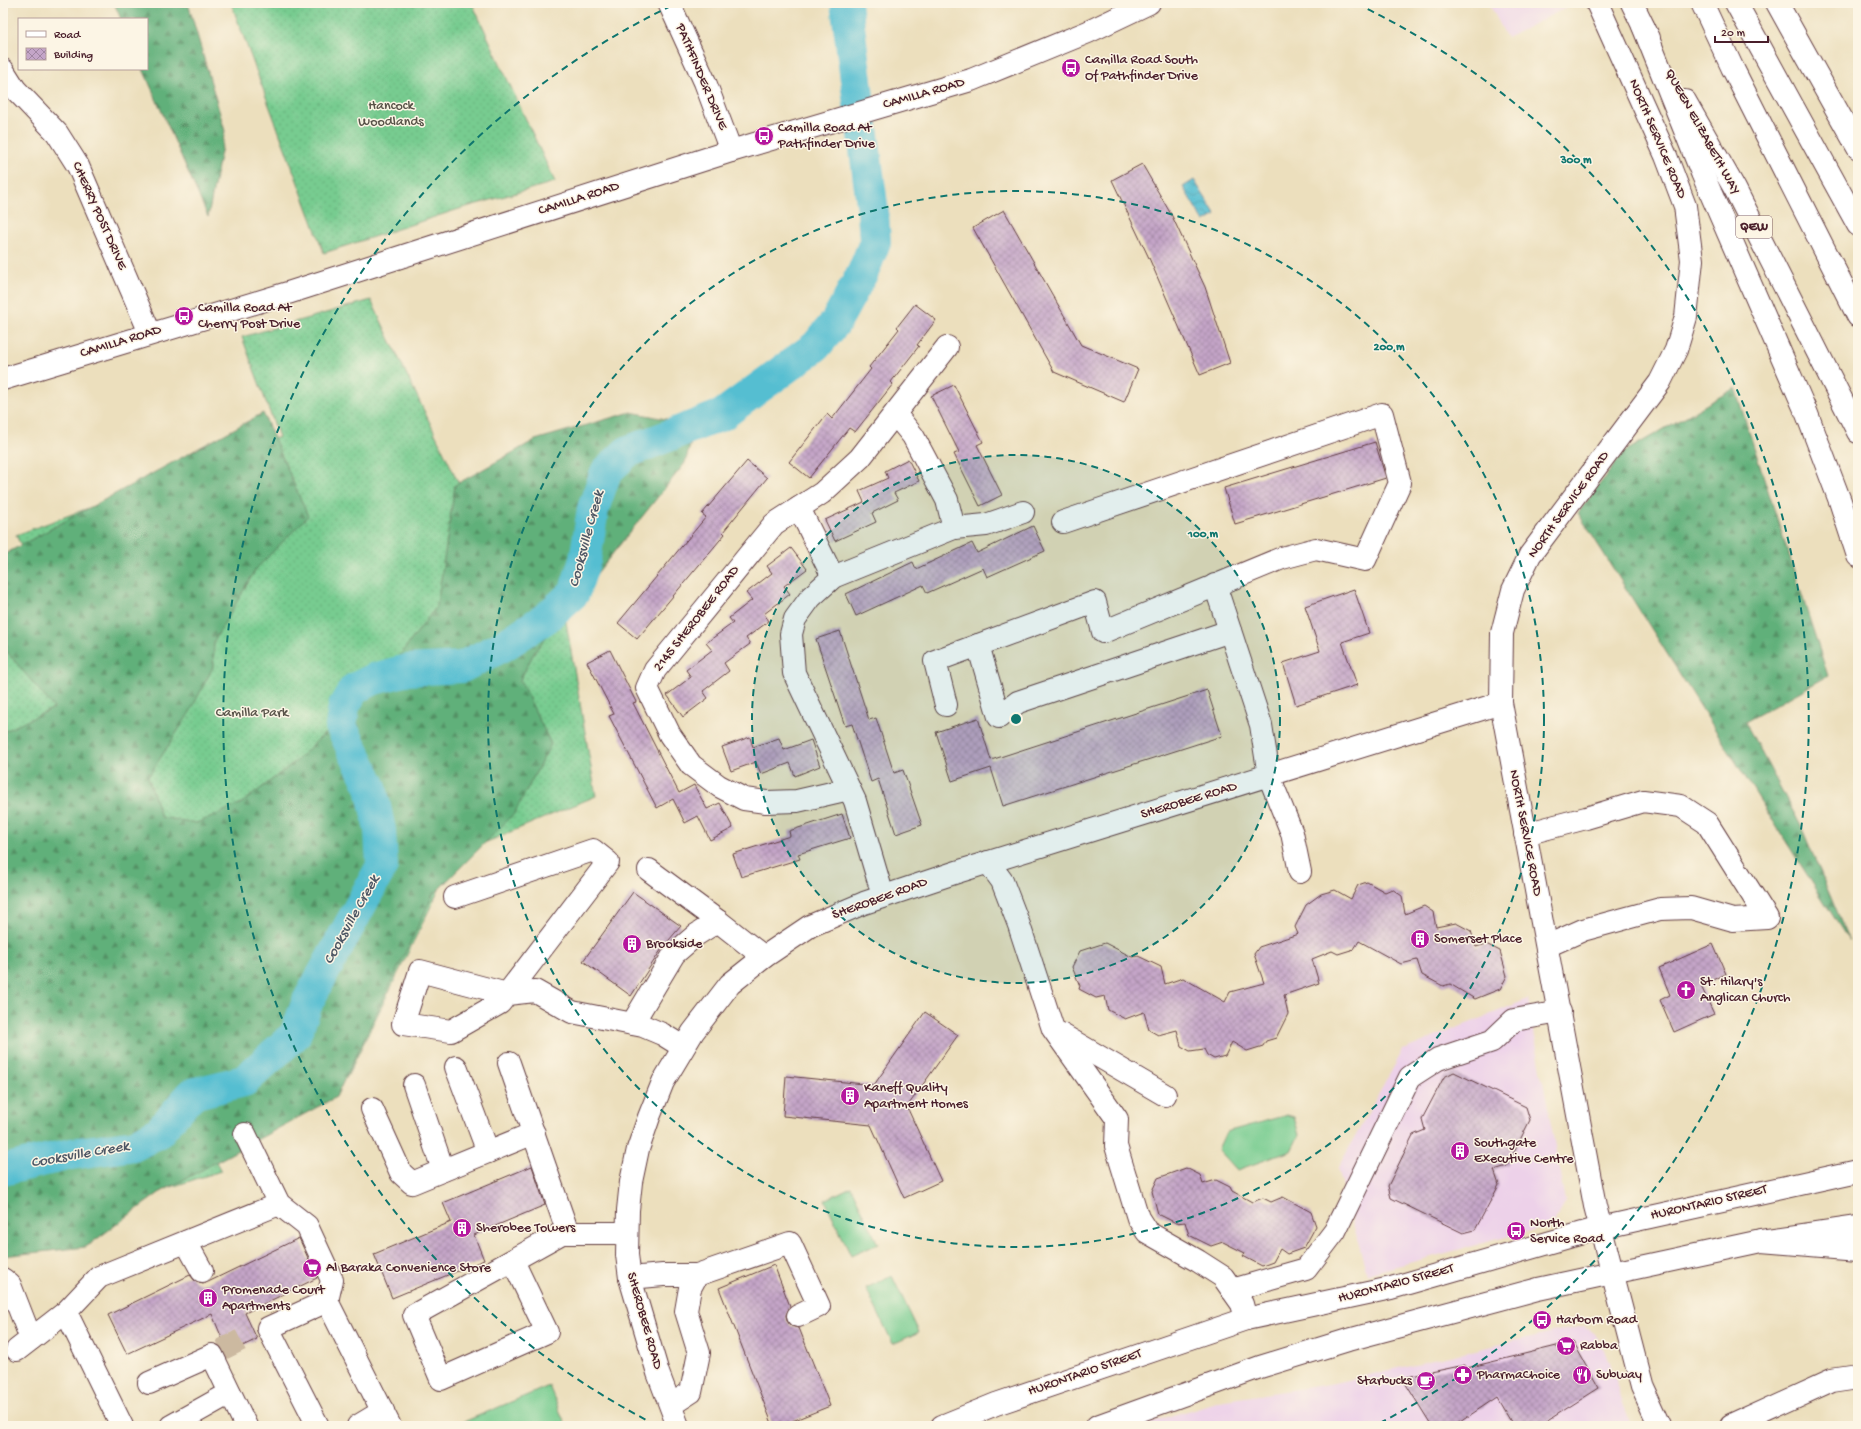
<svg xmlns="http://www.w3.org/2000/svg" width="1861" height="1429" font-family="'Gochi Hand',sans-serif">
<defs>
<pattern id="grass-dots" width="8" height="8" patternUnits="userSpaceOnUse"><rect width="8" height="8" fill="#77cc90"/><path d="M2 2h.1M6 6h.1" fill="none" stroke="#68af7c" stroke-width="1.8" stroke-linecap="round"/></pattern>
<pattern id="forest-firs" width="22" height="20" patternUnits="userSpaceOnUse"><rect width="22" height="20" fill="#61b07a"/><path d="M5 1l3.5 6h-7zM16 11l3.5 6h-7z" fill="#528f64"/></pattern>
<pattern id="water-waves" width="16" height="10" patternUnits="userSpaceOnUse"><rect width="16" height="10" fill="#55bed1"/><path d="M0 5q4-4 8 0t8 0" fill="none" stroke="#489aaa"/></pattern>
<pattern id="building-cross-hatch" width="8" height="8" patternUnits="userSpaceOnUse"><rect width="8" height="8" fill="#c4a5c8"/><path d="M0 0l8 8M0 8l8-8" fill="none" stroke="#a186a3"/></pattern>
</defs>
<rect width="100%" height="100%" fill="#fcf5e5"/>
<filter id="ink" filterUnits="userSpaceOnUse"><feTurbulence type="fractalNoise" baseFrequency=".025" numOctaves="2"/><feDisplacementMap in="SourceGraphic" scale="8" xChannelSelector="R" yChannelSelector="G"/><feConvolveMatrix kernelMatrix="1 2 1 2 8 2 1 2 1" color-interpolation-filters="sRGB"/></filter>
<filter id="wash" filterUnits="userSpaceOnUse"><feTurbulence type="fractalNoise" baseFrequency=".012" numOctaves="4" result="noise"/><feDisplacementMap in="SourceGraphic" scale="16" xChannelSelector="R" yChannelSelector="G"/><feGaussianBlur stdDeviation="0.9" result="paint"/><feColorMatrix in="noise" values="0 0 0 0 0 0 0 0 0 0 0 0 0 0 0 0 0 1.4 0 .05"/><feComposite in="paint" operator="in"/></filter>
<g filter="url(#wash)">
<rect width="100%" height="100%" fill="#ecdfbd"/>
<!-- built -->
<g fill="#edd1e9">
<polygon points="1489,3 1569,3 1571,5 1507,38"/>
<polygon points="1528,999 1565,1201 1555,1224 1367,1274 1338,1168 1403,1050"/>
<polygon points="1583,1325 1600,1338 1631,1426 1139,1426 1219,1401 1330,1384"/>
</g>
<!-- grass -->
<g fill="url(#grass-dots)" stroke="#60765e">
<polygon points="231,3 472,3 555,182 459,209 324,253"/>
<polygon points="371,300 474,515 543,488 596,796 456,855 347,1077 205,1142 221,1171 3,1241 3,577 30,565 16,535 279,437 242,337"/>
</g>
<!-- forest -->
<g fill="url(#forest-firs)" stroke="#566852">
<polygon points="114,3 188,3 225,131 208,217 143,69 147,69 147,19 121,19"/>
<polygon points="1735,388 1828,676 1745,722 1801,826 1849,941 1578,513 1624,452"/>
<polygon points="631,412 696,425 685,463 535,651 520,680 551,744 514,814 433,895 336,1097 159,1193 86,1247 3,1256 3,732 54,708 3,647 3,555 263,413 308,516 256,569 214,641 213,667 190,712 148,777 161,817 197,823 242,803 296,761 384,676 437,606 455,485 535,440"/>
</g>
<!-- pitch -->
<g fill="#77cc90" stroke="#60765e">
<polygon points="1287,1115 1294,1117 1299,1135 1291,1151 1237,1170 1218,1149 1226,1132"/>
<polygon points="851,1187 878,1244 851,1256 825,1200"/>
<polygon points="892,1276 919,1332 893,1344 866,1288"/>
<polygon points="549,1386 566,1426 462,1426 461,1423"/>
</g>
<!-- water -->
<polygon fill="url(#water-waves)" stroke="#506e7e" points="1194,180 1216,215 1204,222 1183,187"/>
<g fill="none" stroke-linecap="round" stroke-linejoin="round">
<!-- river -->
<polyline stroke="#55bed1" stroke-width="32" points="3,1170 71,1154 135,1145 159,1132 192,1094 244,1081 295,1035 308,1001 382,866 380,830 371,787 341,726 344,706 354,689 374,679 407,670 462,667 503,646 546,618 574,593 585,560 593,509 606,472 627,452 722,415 816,346 835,323 863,272 875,242 873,212 846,3"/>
</g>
<g id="blocks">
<!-- building -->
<g fill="url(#building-cross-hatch)">
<polygon points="1142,164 1172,216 1205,287 1230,363 1200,375 1149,258 1112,180"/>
<polygon points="1004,210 1081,345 1138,369 1124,402 1054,372 973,228"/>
<polygon points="915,304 936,320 917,345 919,346 891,382 893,384 855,432 849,428 809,478 789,462 827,414 832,419 871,369 869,367 899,329 897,327"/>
<polygon points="954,385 983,442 977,445 1002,495 980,506 954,454 959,452 931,396"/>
<polygon points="1375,442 1386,478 1235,524 1224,488"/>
<polygon points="908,459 919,481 894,493 898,500 872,513 876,522 835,541 825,520 864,502 859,491 888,478 885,471"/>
<polygon points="747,461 767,478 723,532 725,534 637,639 618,623 706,517 702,514"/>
<polygon points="1033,526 1045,551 987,577 983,568 927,593 923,585 856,616 846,594 913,562 916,569 972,543 977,553"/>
<polygon points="791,548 807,569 784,586 790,594 764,614 769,621 746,638 750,644 724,663 729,671 703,691 708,698 683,717 667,695 691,677 686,670 712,650 706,643 733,623 729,618 752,600 746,593 772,573 767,566"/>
<polygon points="1354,589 1369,633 1342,642 1357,685 1296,705 1283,663 1320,651 1305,606"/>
<polygon points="840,631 869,720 876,718 894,773 903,770 922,825 896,834 878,779 871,782 852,724 845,726 816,639"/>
<polygon points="610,650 636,702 633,703 679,793 694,785 707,809 720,803 733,828 710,840 698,816 685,823 673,799 657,808 609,716 614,714 587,662"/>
<polygon points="1207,690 1222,736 1003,806 991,768 952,781 936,732 978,718 991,760"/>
<polygon points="750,737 753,747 779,738 784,750 811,740 820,766 795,776 790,763 761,774 756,762 731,771 722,747"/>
<polygon points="842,814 850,838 798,854 800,859 741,877 733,854 790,836 789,831"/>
<polygon points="1367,882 1385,892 1392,889 1402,896 1405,914 1424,906 1433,912 1436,927 1456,923 1471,931 1476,947 1486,944 1500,951 1507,976 1500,989 1475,999 1450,984 1443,986 1422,975 1417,960 1401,964 1359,941 1354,949 1338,954 1332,951 1312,959 1319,983 1284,995 1288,1014 1276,1038 1266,1041 1263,1046 1247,1051 1232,1042 1225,1056 1214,1059 1207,1055 1204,1049 1190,1051 1181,1046 1177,1030 1158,1035 1149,1030 1144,1012 1125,1019 1108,1010 1105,996 1096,998 1079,989 1080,986 1072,967 1080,951 1105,943 1132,957 1138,956 1161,967 1165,984 1183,978 1225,1002 1230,992 1264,983 1254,954 1259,947 1298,934 1295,927 1306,905 1321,894 1335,890 1351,899 1358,885"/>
<polygon points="633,892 681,926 663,947 631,996 583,961"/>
<polygon points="1713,944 1726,974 1701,986 1714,1014 1674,1032 1660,1000 1670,995 1659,968"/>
<polygon points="925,1012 958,1035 907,1107 941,1181 904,1198 871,1125 783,1116 786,1076 874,1085"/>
<polygon points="1454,1072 1526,1107 1530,1120 1507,1166 1494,1170 1499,1185 1475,1230 1463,1233 1391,1198 1388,1186 1413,1135 1425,1130 1422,1119 1444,1077"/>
<polygon points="532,1166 545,1205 474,1235 484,1260 392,1298 374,1254 451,1222 443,1203"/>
<polygon points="1186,1168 1200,1175 1203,1184 1216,1180 1230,1187 1232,1191 1252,1202 1263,1198 1271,1202 1283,1197 1311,1212 1316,1226 1304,1248 1287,1254 1280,1249 1273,1262 1262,1266 1243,1256 1245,1253 1223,1242 1211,1246 1189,1235 1185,1222 1176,1223 1158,1214 1152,1191 1158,1178"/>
<polygon points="299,1238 317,1278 245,1313 257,1339 228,1353 212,1314 127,1354 108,1315 190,1275 196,1282 203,1284 208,1282"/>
<polygon points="774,1265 790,1306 786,1315 787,1321 791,1326 799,1328 830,1406 780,1426 773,1426 719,1288"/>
<polygon points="1573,1342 1599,1388 1539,1426 1514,1426 1497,1397 1454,1426 1432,1426 1402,1378 1465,1365 1467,1368"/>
</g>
</g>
</g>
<g filter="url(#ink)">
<use href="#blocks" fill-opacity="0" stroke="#623c41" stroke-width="1"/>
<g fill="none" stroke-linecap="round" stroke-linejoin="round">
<!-- minor-tunnel -->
<polyline stroke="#ccb9a0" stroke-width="22" stroke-dasharray="22 11" stroke-linecap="butt" points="221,1350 251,1335"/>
<defs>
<g id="minor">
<polyline points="669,3 705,82 731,151"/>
<polyline points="1597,3 1666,156 1685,206 1692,260 1686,317 1676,350 1660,382 1530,555 1513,590 1502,633 1501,703 1595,1206 1642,1387 1660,1426"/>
<polyline points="1777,3 1858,148"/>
<polyline points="3,70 15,89 57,133 78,166 150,333"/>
<polyline points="3,379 291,292 731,151 971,80 1088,32 1149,3"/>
<polyline points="895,414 913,436 947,500 954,528"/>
<polyline points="799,508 833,577"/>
<polyline points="1215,585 1261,725 1269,776 1292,833 1300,872"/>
<polyline points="978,645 999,717 1018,702 1230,631"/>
<polyline points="946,705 935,661 1095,602 1103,632 1282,558 1316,549 1365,560 1400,483 1382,414 1063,522"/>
<polyline points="849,789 797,801 766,802 744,799 719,786 691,765 670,735 647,688 655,670 774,524 822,493 860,458 947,347"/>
<polyline points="1525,834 1586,818 1643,801 1681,806 1707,823 1767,918 1733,920 1691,908 1660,909 1583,930 1547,946"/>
<polyline points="988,862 1002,881 1019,925 1053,1029 1117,1119 1116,1146 1138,1218 1147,1232 1198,1261 1223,1277 1242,1304 1246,1319"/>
<polyline points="649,870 718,921"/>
<polyline points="883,896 855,801 794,673 791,634 795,619 811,597 833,577 954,528 986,525 1023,512"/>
<polyline points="455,897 593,850 608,862 507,994 500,1003 451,1031 403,1024 420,971 507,994 535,991 572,1012 643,1026 662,1034 683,1047"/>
<polyline points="632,1024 674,954 696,935 718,921 764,957"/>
<polyline points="1059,1033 1165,1095"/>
<polyline points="509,1063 568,1233"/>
<polyline points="456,1067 488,1152"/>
<polyline points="414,1085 443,1170"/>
<polyline points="372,1109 401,1173 412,1183 534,1133"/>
<polyline points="245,1134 279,1204 307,1226 332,1280 327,1301"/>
<polyline points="186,1242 202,1271"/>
<polyline points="513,1261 547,1332 441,1379 414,1315 562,1233 627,1233"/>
<polyline points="630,1278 663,1275 697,1275"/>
<polyline points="3,1279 10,1285 31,1339"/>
<polyline points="1232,1290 1306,1269 1335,1231 1410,1077 1438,1059 1492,1041 1514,1020 1560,1012"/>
<polyline points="66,1312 122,1426"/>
<polyline points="17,1350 66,1312 99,1277 279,1204"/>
<polyline points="149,1383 212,1355 246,1426"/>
<polyline points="671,1405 691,1392 699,1353 686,1311 690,1288 697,1275 790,1243 819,1306 798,1316"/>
<polyline points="171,1426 230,1393"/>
<polyline points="318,1426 268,1328 327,1301 390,1426"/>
<polyline points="358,1426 383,1411"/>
<polyline points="678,1426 658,1373 630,1278 627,1255 628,1210 631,1182 638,1149 649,1117 663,1082 693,1032 730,984 764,957 810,926 864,903 957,872 1501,703"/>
<polyline points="1730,1426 1831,1380 1858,1376"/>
</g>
<g id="major">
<polyline points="942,1426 996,1404 1246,1319 1391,1288 1600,1228 1858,1171"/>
<polyline points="1097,1426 1260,1367 1348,1340 1538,1289 1761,1241 1858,1227"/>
</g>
<g id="highway">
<polyline points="1632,3 1649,38"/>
<polyline points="1702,3 1732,67 1858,316"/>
<polyline points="1736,3 1858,225"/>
<polyline points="1643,26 1702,173 1807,414 1840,501 1858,556"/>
<polyline points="1685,101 1735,189 1858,432"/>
<polyline points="1761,1241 1858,1249"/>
</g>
</defs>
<!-- minor casing -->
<use href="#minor" stroke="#623c41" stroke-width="24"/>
<!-- major casing -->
<use href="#major" stroke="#623c41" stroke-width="24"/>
<!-- highway casing -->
<use href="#highway" stroke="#623c41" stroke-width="24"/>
<!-- minor -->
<use href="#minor" stroke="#fff" stroke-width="22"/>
<!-- major -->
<use href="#major" stroke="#fff" stroke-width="22"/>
<!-- highway -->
<use href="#highway" stroke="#fff" stroke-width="22"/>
</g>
</g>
<!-- distance rings -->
<circle cx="1016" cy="719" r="264" fill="#0f766e" fill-opacity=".12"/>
<g fill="none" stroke="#0f766e" stroke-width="2" stroke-dasharray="7 5">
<circle cx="1016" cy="719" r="264"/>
<circle cx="1016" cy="719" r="528"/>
<path d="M656 1425A792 792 0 0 1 675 4M1357 4A792 792 0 0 1 1376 1425"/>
</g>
<!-- icons -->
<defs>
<symbol id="bus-disc" viewBox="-11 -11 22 22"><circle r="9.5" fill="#b5179e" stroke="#fcf5e5"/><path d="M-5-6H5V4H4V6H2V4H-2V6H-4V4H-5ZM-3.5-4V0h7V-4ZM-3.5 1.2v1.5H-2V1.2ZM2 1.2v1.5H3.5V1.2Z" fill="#fff"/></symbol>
<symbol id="building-disc" viewBox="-11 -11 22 22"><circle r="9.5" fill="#b5179e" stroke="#fcf5e5"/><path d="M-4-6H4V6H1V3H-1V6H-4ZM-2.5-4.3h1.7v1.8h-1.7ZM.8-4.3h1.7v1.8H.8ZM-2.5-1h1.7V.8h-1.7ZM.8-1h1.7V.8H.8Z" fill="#fff"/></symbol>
<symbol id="church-disc" viewBox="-11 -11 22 22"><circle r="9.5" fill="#b5179e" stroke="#fcf5e5"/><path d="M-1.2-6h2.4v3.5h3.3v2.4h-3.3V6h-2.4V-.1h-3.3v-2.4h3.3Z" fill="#fff"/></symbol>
<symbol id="supermarket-disc" viewBox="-11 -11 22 22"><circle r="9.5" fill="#b5179e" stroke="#fcf5e5"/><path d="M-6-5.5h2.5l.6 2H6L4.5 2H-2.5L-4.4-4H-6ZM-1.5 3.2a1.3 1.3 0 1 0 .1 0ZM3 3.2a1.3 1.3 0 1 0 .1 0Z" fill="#fff"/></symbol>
<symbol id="pharmacy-disc" viewBox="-11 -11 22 22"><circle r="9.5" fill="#b5179e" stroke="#fcf5e5"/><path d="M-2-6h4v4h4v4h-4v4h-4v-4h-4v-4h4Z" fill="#fff"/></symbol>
<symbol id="restaurant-disc" viewBox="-11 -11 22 22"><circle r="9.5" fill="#b5179e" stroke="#fcf5e5"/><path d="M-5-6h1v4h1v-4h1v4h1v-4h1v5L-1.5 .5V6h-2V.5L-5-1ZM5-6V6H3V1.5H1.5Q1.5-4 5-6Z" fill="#fff"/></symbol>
<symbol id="cafe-disc" viewBox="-11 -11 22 22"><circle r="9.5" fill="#b5179e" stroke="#fcf5e5"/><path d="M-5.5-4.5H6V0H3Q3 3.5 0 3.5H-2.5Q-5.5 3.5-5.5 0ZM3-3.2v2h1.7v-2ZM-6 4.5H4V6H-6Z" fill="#fff"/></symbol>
</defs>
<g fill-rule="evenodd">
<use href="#bus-disc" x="1060" y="57" width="22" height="22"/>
<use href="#bus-disc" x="753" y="125" width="22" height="22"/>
<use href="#bus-disc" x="173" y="305" width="22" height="22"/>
<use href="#building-disc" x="1409" y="928" width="22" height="22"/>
<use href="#building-disc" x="621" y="933" width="22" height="22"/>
<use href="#church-disc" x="1675" y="979" width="22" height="22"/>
<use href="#building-disc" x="839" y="1085" width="22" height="22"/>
<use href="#building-disc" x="1449" y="1140" width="22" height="22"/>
<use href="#building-disc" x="451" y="1217" width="22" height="22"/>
<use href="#bus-disc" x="1505" y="1220" width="22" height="22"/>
<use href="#supermarket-disc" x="301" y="1257" width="22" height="22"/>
<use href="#building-disc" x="197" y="1287" width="22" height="22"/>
<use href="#bus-disc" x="1531" y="1309" width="22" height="22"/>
<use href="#supermarket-disc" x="1555" y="1335" width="22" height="22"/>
<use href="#pharmacy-disc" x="1452" y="1364" width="22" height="22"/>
<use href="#restaurant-disc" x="1571" y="1364" width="22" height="22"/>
<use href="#cafe-disc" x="1415" y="1370" width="22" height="22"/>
</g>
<g text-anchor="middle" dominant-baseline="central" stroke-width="3" stroke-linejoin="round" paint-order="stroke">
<!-- shield labels -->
<rect fill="#fcf5e5" stroke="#7f5f63" stroke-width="1" x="1736" y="216" width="36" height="22" rx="3"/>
<g font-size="13" font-weight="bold" fill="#4a1f2b">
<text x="1754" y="227">QEW</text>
</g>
<!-- poi labels -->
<g font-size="14" fill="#4a1f2b" stroke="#fcf5e5" text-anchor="start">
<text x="1085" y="60">Camilla Road South<tspan x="1085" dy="16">Of Pathfinder Drive</tspan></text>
<text x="778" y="128">Camilla Road At<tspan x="778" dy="16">Pathfinder Drive</tspan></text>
<text x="198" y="308">Camilla Road At<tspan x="198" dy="16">Cherry Post Drive</tspan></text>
<text x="1434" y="939">Somerset Place</text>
<text x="646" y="944">Brookside</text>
<text x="1700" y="982">St. Hilary's<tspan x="1700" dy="16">Anglican Church</tspan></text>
<text x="864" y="1088">Kaneff Quality<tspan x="864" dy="16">Apartment Homes</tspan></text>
<text x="1474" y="1143">Southgate<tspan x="1474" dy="16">Executive Centre</tspan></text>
<text x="1530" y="1223">North<tspan x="1530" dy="16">Service Road</tspan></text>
<text x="476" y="1228">Sherobee Towers</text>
<text x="326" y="1268">Al Baraka Convenience Store</text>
<text x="222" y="1290">Promenade Court<tspan x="222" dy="16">Apartments</tspan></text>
<text x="1556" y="1320">Harborn Road</text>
<text x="1580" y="1346">Rabba</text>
<text x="1477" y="1375">PharmaChoice</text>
<text x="1596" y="1375">Subway</text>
<text x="1412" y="1381" text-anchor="end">Starbucks</text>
</g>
<!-- street labels -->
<g font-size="14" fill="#4a1f2b" stroke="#fcf5e5">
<text transform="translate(701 77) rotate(67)">PATHFINDER DRIVE</text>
<text transform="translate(924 94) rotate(-16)">CAMILLA ROAD</text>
<text transform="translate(1702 132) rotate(61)">QUEEN ELIZABETH WAY</text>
<text transform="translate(1657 139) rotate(67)">NORTH SERVICE ROAD</text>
<text transform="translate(579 199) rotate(-18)">CAMILLA ROAD</text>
<text transform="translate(99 216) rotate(66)">CHERRY POST DRIVE</text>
<text transform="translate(121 342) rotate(-17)">CAMILLA ROAD</text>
<text transform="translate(1569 505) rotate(-54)">NORTH SERVICE ROAD</text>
<text transform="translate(697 619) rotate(-52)">2145 SHEROBEE ROAD</text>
<text transform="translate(1189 801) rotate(-17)">SHEROBEE ROAD</text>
<text transform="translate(1525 833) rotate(79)">NORTH SERVICE ROAD</text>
<text transform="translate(880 899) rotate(-20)">SHEROBEE ROAD</text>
<text transform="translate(1709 1203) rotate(-13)">HURONTARIO STREET</text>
<text transform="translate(1396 1284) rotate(-15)">HURONTARIO STREET</text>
<text transform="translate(644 1321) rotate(74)">SHEROBEE ROAD</text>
<text transform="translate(1085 1373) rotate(-19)">HURONTARIO STREET</text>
</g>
<!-- park labels -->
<g font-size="14" fill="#585349" stroke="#fcf5e5">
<text x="391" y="106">Hancock<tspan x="391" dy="16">Woodlands</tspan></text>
<text x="252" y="713">Camilla Park</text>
</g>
<!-- water labels -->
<g font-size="15" font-style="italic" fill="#4e5765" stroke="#fcf5e5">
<text transform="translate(587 539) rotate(-75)">Cooksville Creek</text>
<text transform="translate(352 920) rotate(-61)">Cooksville Creek</text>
<text transform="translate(80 1155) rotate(-10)">Cooksville Creek</text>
</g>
</g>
<circle cx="1016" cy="719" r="6" fill="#0f766e" stroke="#fcf5e5" stroke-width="2"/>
<g font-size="12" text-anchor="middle" font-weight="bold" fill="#0f766e" stroke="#fcf5e5" stroke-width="3" stroke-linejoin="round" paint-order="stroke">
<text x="1576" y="163">300 m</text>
<text x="1389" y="350">200 m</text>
<text x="1203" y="537">100 m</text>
</g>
<!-- margin -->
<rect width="1861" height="1429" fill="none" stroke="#fcf5e5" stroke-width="16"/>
<!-- legend -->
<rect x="18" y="18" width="130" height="52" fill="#fcf5e5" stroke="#b59f9b"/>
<rect x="26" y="31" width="20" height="6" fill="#ffffff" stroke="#b59f9b"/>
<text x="54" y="38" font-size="12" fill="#4a1f2b">Road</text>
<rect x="26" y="48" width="20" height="12" fill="url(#building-cross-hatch)" stroke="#b59f9b"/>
<text x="54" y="58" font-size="12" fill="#4a1f2b">Building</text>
<!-- scale -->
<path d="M1715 36v6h53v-6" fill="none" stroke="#4a1f2b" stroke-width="2"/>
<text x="1721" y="36" font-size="12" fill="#4a1f2b" stroke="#fcf5e5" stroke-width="3" paint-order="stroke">20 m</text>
</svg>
